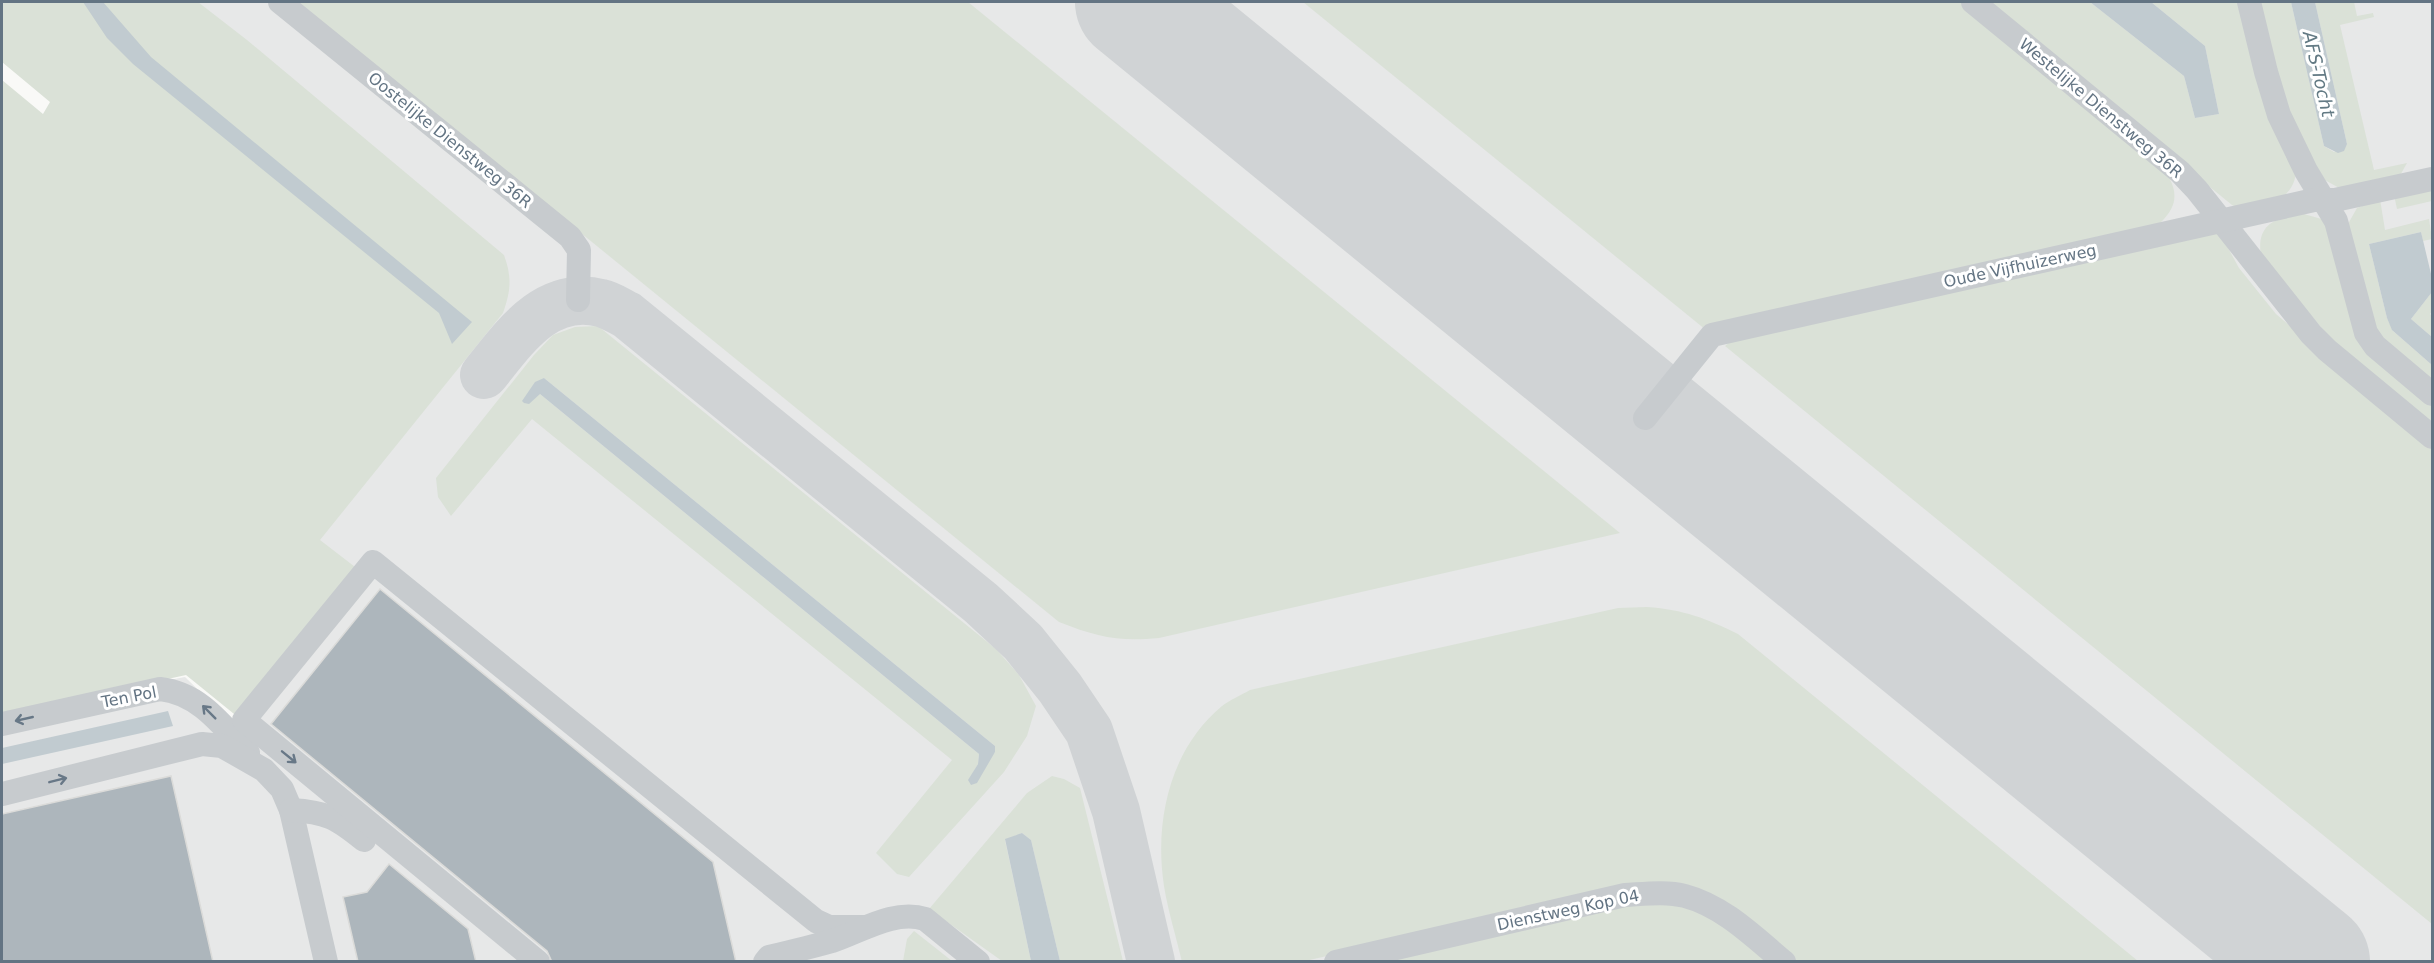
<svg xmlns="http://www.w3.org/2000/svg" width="2434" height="963" font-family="'DejaVu Sans',sans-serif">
<rect width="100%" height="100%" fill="#f9f9f7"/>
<!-- built -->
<polygon fill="#e7e8e8" points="103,2 2432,2 2432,961 2,962 2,712 185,677 231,722 315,558"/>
<!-- green -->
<g fill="#dae1d7" fill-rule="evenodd">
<path d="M 2,2 L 198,2 L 247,40 L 504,255 C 512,277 511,291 503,313 L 320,540 L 359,570 L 239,718 L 186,675 L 2,715 L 2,80 L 43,114 L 50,102 L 2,62 Z"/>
<path d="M 297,2 L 968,2 L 1620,533 L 1159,638 C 1119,642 1097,637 1059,622 Z"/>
<path d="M 1303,2 L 1963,2 L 2158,161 C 2175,184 2184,201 2159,224 L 1706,330 Z"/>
<path d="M 1983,2 L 2090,2 L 2184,76 L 2195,118 L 2219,114 L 2205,46 L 2151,2 L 2241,2 L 2296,174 C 2290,205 2265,202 2239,208 L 2232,205 Z"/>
<polygon points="2258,2 2291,2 2324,146 2334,152 2347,144 2315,2 2354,2 2357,16 2373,13 2374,17 2340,25 2374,170 2407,163 2398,179 2341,189 2323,179 2287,112"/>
<polygon points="2432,186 2432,201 2397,209 2394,195"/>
<polygon points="2380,199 2385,230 2429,219 2432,239 2423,241 2421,232 2369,244 2387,318 2393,331 2432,365 2432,383 2375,334 2348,224 2357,208"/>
<path d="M 2304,214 L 2325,220 L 2352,313 L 2432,401 L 2432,428 L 2350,361 L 2261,257 C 2256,223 2275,218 2304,214 Z"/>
<polygon points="2212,232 2221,235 2239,268 2276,314 2432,446 2432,924 1725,346 1736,337"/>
<polygon points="2432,292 2432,311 2430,314 2432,316 2432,337 2411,319"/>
<path d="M 598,326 L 996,649 L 1019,675 L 1036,706 L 1027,736 L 1004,772 L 909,877 L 897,874 L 876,853 L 952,760 L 532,419 L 451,516 L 438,497 L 436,478 L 534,355 L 553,335 L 575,327 ZM 544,378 L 995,746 L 995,752 L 969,780 L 978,764 L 979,754 L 540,394 Z"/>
<path d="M 1647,607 C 1685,610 1705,618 1738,634 L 2138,961 L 1796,961 L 1743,917 L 1621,889 L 1305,961 L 1182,962 C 1176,936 1168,911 1164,886 C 1154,821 1170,749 1222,706 C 1230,700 1241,695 1250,690 L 1618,608 Z"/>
<polygon points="1052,776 1064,779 1080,788 1123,961 1060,961 1031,840 1022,833 1005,840 1031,961 1002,961 929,909 1027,793"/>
<polygon points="1621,901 1673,903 1715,916 1772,962 1363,962"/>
<polygon points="914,931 952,961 903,961 907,939"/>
</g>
<!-- water -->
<g fill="#c1cbd0">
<polygon points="83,2 103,2 151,57 472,322 452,344 439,313 133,64 107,38"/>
<polygon points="2090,2 2151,2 2205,46 2219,114 2195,118 2184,76"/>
<polygon points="2291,2 2315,2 2347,144 2344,151 2338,153 2324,146"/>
<polygon points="2421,232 2432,278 2432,292 2411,319 2432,337 2432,365 2392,330 2387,318 2369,244"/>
<polygon points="544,378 995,746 995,752 977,783 971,785 968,780 978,764 979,754 540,394 529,404 524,403 522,401 535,382"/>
<polygon points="168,711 173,726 2,764 2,748"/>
<polygon points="1022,833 1031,840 1060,961 1031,961 1005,839"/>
</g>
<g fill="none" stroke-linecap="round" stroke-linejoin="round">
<!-- taxiway -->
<path stroke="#d0d3d5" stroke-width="48" d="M 484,375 C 514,338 546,289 601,303 C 610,305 619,311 627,315 L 981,603 L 1023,642 L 1060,688 L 1089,731 L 1116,811 L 1151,962"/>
<!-- runway -->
<polyline stroke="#d0d3d5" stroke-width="120" points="1135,2 2310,962"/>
</g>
<!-- building -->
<g fill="#adb6bc" stroke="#dbdbd9" stroke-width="1.5">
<polygon points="380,589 713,862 736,962 552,962 547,951 271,724"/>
<polygon points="171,776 213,962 2,962 2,814"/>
<polygon points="389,864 468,929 476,962 358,962 343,897 367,892"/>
</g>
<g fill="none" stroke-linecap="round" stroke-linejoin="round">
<!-- minor -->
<g stroke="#c7cbce" stroke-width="24">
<polyline points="280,2 570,237 579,250 578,300"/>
<polyline points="1973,2 2180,172 2197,190 2311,334 2327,350 2432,437"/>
<polyline points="2249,2 2266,72 2279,115 2306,171 2336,221 2366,333 2375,346 2432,394"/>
<polyline points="1645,418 1712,335 2314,200 2335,200 2432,179"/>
<path d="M 2,724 L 160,689 C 199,693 222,725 248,753"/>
<polyline points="2,794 202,744 222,746 264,770 282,789 291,810 326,962"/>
<path d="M 291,810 C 327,812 337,818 364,840"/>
<polyline points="538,962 244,720 373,562 816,921 829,927 865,927"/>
<path d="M 765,962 L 769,957 C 790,952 811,947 832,941 C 860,932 894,909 925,919 L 978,962"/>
<path d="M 1336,962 L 1625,895 C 1644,894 1666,891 1685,896 C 1723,906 1754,937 1784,962"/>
</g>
</g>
<!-- one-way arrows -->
<defs><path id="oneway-shaft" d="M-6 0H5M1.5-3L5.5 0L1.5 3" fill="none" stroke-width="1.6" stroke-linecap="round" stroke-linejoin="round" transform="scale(1.5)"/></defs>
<g stroke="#687887">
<use href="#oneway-shaft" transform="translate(209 712) rotate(-135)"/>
<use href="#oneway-shaft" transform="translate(24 719) rotate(167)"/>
<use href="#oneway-shaft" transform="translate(289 757) rotate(39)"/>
<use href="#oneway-shaft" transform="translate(58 780) rotate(-14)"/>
</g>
<g text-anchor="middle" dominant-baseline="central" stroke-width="6" stroke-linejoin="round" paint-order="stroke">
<!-- street labels -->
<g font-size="16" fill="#637483" stroke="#fff">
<text transform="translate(2101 108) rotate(40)">Westelijke Dienstweg 36R</text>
<text transform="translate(450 140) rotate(39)">Oostelijke Dienstweg 36R</text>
<text transform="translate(2020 266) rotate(-12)">Oude Vijfhuizerweg</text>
<text transform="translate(129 697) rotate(-11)">Ten Pol</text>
<text transform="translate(1568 910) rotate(-12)">Dienstweg Kop 04</text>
</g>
<!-- water labels -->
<g font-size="18" font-style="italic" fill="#637a84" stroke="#fff">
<text transform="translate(2319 74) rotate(77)">AFS-Tocht</text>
</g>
</g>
<!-- border -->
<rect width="2434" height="963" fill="none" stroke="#637483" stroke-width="6"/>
</svg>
